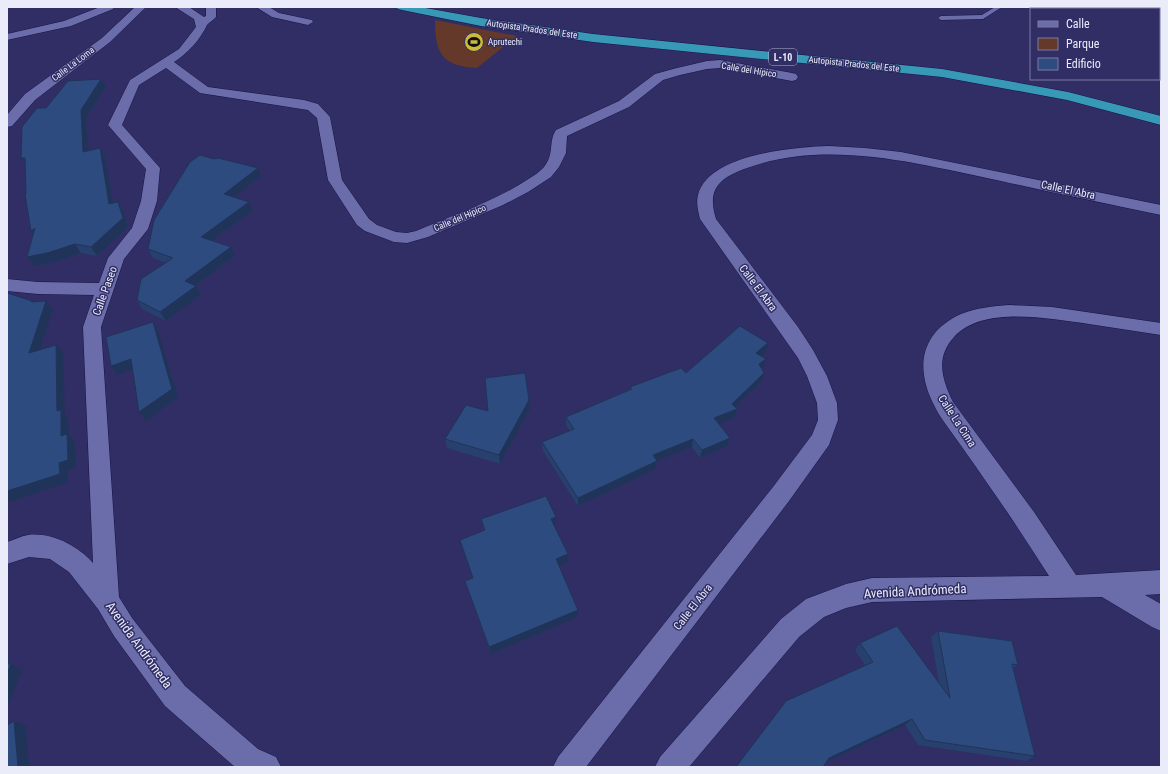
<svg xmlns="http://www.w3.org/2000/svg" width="1168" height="774" font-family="'Roboto Condensed',sans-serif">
<rect width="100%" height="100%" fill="#302e65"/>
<!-- green -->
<path fill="#643929" d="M 435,20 L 517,36 L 477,68 C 442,66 435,54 435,20 Z"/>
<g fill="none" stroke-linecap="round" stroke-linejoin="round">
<defs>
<g id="service">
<polygon points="995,7 1002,7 983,19 941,20 938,18 941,16 982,15"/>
<polygon points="1159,14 1161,15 1161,19 1159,18"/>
</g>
<g id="minor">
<polygon points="100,7 114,7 113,9 71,26 7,40 7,34 64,21"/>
<polygon points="135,7 146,7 110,42 35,100 12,126 7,127 7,115 25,94 102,38"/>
<path d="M 175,7 L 189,7 L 204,17 L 206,16 L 206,7 L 216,7 L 216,17 C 214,20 209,22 207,25 C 200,40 188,53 174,62 L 208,87 L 304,100 L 318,104 L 330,117 L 342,180 L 369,219 L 377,225 L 396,232 L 407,233 L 416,231 C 454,215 493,202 527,180 C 533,176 540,172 544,167 C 555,153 548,142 556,130 L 619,101 L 655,74 L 677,68 L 707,61 L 720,60 L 792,73 L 796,74 L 798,77 L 796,80 L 792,81 L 720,68 L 707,69 L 680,75 L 663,80 L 629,107 L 567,136 L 566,153 L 559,167 L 551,177 L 528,192 L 503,205 L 428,237 L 407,243 L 394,242 L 365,231 L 357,225 L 328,180 L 317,118 L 308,110 L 200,93 L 166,68 L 139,85 L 122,125 L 160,168 L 157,201 L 148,229 L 124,259 L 101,327 L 119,597 L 132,618 L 185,686 L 258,749 L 276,757 L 281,767 L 235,767 L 165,706 L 114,636 L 98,609 L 69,572 L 50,559 L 29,557 L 7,564 L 7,542 C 14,540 21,536 28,535 C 52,532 78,546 93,563 L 83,327 L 94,295 L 38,294 L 7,291 L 7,279 L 38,282 L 99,283 L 108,258 L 132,228 L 141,201 L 146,169 L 108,125 L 130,80 L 179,49 L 196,27 L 194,19 Z"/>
<polygon points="256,7 269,7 279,13 312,20 313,22 308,25 272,17"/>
<polygon points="1125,7 1140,7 1141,9 1126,9"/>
<rect x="1159" y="10" width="2" height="6"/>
<path d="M 829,146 L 865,148 L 901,152 L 1161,205 L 1161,215 C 1108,204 1054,193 1001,181 C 918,164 827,138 744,169 C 718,179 707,190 716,219 L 798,327 L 813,350 L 827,376 L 837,403 L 838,420 L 829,445 L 789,501 L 586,767 L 553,767 L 558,757 L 773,487 L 812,435 L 818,420 L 817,403 L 807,376 L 798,358 L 700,219 C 698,211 696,203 698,195 C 708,154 795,147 829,146 Z"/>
<path d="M 1009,305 L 1052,307 L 1161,323 L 1161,335 C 1137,331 1113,328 1089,324 C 1050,319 983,305 954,337 C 935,358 942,379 953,402 L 1034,512 L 1076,575 L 1161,570 L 1161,594 L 1145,595 L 1161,604 L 1161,631 L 1152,627 L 1102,597 L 872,602 L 846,608 L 824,617 L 799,637 L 689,767 L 655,767 L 660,757 L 781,619 L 806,599 L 846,584 L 872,578 L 1049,576 C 1028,543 1007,511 985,480 C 974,464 963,448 952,433 C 946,424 939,416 935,407 C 915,370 919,333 961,314 C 976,308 993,306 1009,305 Z"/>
</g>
<polygon id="motorway" points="396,7 420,7 481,18 593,34 942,69 1068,92 1161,116 1161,125 1067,100 942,77 593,42 481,26 402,10 398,9"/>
</defs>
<!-- service casing -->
<use href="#service" stroke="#191348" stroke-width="1"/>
<!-- minor casing -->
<use href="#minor" stroke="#191348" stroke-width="1"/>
<!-- motorway casing -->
<use href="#motorway" stroke="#191348" stroke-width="1"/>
<!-- service -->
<use href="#service" fill="#6b6daa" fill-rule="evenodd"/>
<!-- minor -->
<use href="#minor" fill="#6b6daa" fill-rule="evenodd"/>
<!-- motorway -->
<use href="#motorway" fill="#3799b6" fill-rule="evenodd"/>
</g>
<!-- wall -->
<g fill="#28406d">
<polygon points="106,87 86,118 88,151 100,148 105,157 113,203 118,202 123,210 128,227 97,256 81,253 54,262 34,266 33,234 31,231 46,108"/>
<polygon points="261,176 234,197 249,202 253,211 213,240 231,247 235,256 196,286 201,295 166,321 142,309 137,300 166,263 153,258 148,249"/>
<polygon points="766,352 761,356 763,368 762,369 761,382 735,407 737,409 734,418 719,424 730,438 728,446 700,458 692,447 657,461 656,469 578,506 543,451 542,442 570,431 566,425 566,417 630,389 630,387 686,373"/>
<polygon points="529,400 530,409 500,464 447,448 445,439 488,411"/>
<polygon points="481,519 556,525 554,526 568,554 568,562 559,566 578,610 578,617 491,654 465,581 473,578 460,540 484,531"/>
<polygon points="938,631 1018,665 1013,668 1035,756 1026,761 918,745 905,725 826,762 865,665 855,650 860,643 939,683 931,637"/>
</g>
<!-- shaded-wall -->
<g fill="#203459">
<polygon points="101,79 106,87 86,118 89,160 83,152 81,110"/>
<polygon points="100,148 105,157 115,213 109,204"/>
<polygon points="21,158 25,158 27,167"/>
<polygon points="258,168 261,176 228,202 224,194"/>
<polygon points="118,202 123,210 128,227 97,256 91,247"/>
<polygon points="249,202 253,211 206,245 201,237"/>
<polygon points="35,228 37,239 31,231"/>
<polygon points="75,244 81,253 54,262 34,266 27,257"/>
<polygon points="231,247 235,256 190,290 185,281"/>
<polygon points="196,286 201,295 166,321 160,312"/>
<polygon points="46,301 53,310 36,361 29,353"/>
<polygon points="153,322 158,331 178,397 146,421 139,412"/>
<polygon points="768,343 766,352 754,362 756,353"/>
<polygon points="56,345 63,353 65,415 68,419 69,435 75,442 76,468 67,471 68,482 7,503 7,491 59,463 61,436 57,411"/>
<polygon points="131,359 137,368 117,375 111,366"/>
<polygon points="766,359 763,368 757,373 759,364"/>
<polygon points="764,373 761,382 730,412 737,409 734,418 712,427 714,418 732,404"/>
<polygon points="529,400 530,409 500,464 499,455"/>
<polygon points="730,438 728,446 700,458 702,450"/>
<polygon points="693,439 692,447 657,461 656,469 578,506 578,498 653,455"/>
<polygon points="556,517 556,525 551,527 551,519"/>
<polygon points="568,554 568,562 556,567 556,559"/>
<polygon points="578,610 578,617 491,654 489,647"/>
<polygon points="7,655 9,656 7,661"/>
<polygon points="11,664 22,670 7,708 7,674"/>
<polygon points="912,719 905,725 824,763 829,758"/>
<polygon points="14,721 26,726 29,767 18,767"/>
</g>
<!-- building -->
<g fill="#2e4b7f" stroke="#203459">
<polygon points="101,79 81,110 83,152 100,148 109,204 118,202 123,218 91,247 75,244 47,253 27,257 35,228 31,231 25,194 26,194 25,158 21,158 22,127 37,108 46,108 68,81"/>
<polygon points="200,155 214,159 218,158 258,168 224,194 249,202 201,237 231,247 185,281 196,286 160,312 137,300 141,279 173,258 148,249 154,220 190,162"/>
<polygon points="7,293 32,301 31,302 46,301 29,353 56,345 57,411 61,410 61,436 67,434 68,460 59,463 60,474 7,491"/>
<polygon points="153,322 172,389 139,412 131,359 111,366 106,337"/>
<polygon points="740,326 768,343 756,353 766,359 759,364 764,373 732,404 737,409 714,418 730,438 702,450 693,439 653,455 657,461 578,498 542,442 574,429 566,417 632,389 630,387 681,368 686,373"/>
<polygon points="525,373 529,400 499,455 445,439 466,405 488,411 485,378"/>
<polygon points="546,496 556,517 551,519 568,554 556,559 578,610 489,647 465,581 473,578 460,540 485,530 481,519"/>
<polygon points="897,626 950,698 938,631 1012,641 1018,665 1012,664 1035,756 925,740 912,719 829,758 823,767 736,767 786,701 873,662 860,643"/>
<polygon points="7,664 11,664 7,674"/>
<polygon points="14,721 18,767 7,767 7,725"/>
</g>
<!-- icons -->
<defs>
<symbol id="stadium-disc" viewBox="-11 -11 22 22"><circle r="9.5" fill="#cbba39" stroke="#302e65"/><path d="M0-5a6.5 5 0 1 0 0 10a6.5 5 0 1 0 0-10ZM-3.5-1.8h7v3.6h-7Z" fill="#111"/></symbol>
</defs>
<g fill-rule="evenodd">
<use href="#stadium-disc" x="463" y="31" width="22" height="22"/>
</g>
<g text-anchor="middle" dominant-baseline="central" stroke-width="3" stroke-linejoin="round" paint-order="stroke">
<!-- far-street labels -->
<g font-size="9" fill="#eaecfa" stroke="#302e65">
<text transform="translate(532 29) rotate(8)">Autopista Prados del Este</text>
<text transform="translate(73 64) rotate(-37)">Calle La Loma</text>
<text transform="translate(854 64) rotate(6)">Autopista Prados del Este</text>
<text transform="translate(749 70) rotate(9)">Calle del Hípico</text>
<text transform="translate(460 218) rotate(-23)">Calle del Hípico</text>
</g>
<!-- far-poi labels -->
<g font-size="9" fill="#eaecfa" stroke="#302e65" text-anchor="start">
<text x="488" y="42">Aprutechi</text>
</g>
<!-- shield labels -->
<rect fill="#302e65" stroke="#b2b3cd" stroke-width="1" x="769" y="49" width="28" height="16" rx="3"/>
<g font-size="10" font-weight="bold" fill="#eaecfa">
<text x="783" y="57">L-10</text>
</g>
<!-- street labels -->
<g font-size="11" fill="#eaecfa" stroke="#302e65">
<text transform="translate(1068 190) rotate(12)">Calle El Abra</text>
<text transform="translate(758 288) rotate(53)">Calle El Abra</text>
<text transform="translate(105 291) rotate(-70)">Calle Paseo</text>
<text transform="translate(957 421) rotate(57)">Calle La Cima</text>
<text transform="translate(693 607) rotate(-52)">Calle El Abra</text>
</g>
<!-- near-street labels -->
<g font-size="13" fill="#eaecfa" stroke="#302e65">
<text transform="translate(915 591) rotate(-3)">Avenida Andrómeda</text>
<text transform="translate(139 645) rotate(54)">Avenida Andrómeda</text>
</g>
</g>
<!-- border -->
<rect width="1168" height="774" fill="none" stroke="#eaecfa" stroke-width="16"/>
<!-- legend -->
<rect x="1030" y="8" width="130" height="72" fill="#302e65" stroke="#7a7aa1"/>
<rect x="1038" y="21" width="20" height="6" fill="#6b6daa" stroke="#7a7aa1"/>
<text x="1066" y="28" font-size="12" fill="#eaecfa">Calle</text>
<rect x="1038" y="38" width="20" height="12" fill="#643929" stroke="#7a7aa1"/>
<text x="1066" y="48" font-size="12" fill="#eaecfa">Parque</text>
<rect x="1038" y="58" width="20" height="12" fill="#2e4b7f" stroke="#7a7aa1"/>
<text x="1066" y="68" font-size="12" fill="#eaecfa">Edificio</text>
</svg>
